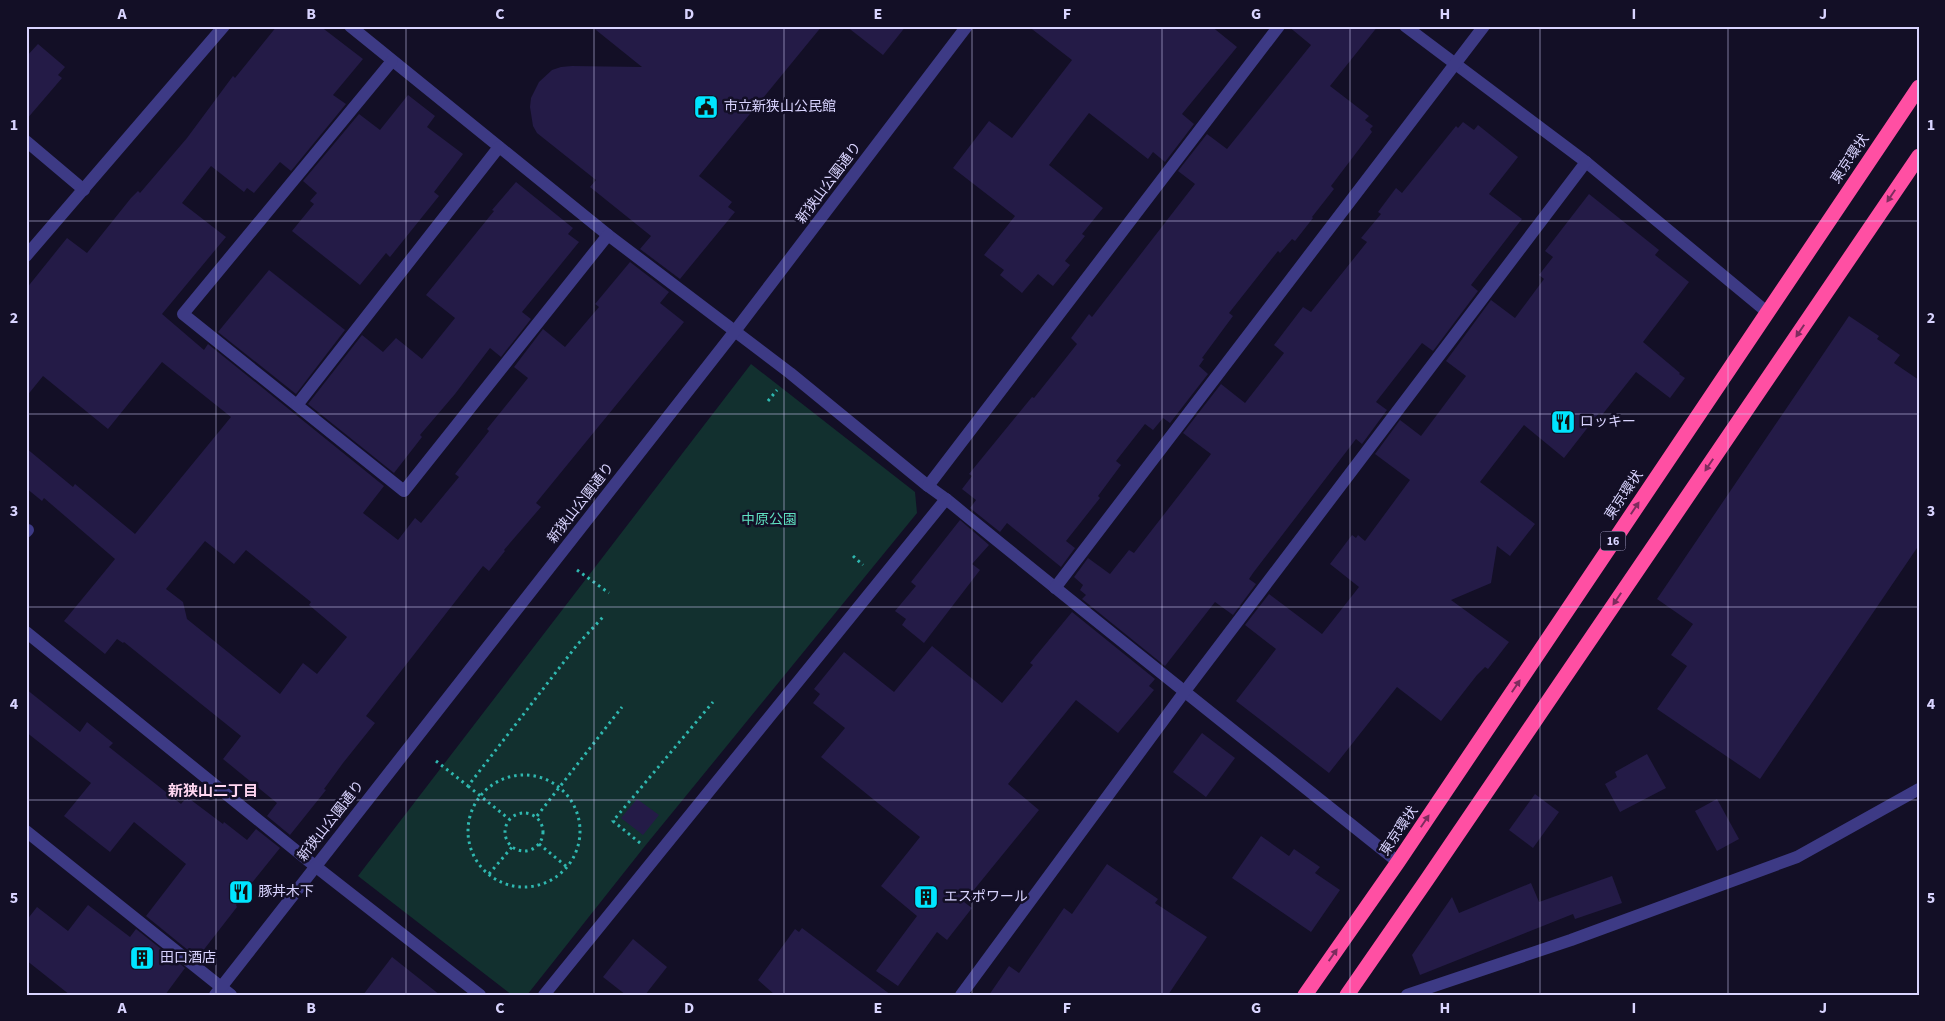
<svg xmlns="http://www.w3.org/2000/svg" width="1945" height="1021" font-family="'Source Sans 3','Noto Sans JP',sans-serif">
<rect width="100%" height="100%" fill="#130f26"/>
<!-- green -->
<polygon fill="#12302f" points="751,364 915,492 917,513 645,846 527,995 512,995 358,876"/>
<!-- building -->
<g fill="#241b47" fill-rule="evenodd">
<path d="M 277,26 L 320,26 L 363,59 L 333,95 L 346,104 L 291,171 L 280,162 L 254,193 L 247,188 L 244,192 L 211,166 L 182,203 L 226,237 L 162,314 L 204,350 L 208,344 L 384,486 L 363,513 L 398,540 L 415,518 L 421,523 L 459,477 L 455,474 L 489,431 L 487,429 L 528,378 L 514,367 L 543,329 L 565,347 L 599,307 L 595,304 L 630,262 L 669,292 L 660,303 L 684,322 L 536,503 L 541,507 L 504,550 L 505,551 L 489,571 L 483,566 L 366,716 L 375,723 L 343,763 L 324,789 L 326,790 L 290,835 L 267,816 L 277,803 L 223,759 L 241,736 L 124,642 L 123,643 L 117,639 L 105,654 L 64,621 L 115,559 L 44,498 L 42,501 L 26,488 L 26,448 L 73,487 L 75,484 L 135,534 L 231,417 L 162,362 L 108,429 L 43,376 L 26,397 L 26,289 L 67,238 L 87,253 L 131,198 L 138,191 L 140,193 L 187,138 L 233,76 L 235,78 ZM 205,541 L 234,564 L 246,550 L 311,602 L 309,605 L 347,637 L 317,674 L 303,663 L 280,694 L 187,619 L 183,602 L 166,589 Z"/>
<polygon points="591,26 822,26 699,176 732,202 728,207 735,212 680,279 640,249 651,236 590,187 596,180 537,133 533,126 530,107 531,98 539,82 552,70 561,67 572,66 642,67"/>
<polygon points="846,26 906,26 883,55"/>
<polygon points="1028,26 1211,26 1237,47 1182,114 1194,124 1165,162 1153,152 1148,159 1089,113 1049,165 1103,208 1082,234 1085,236 1065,261 1070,265 1053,286 1038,274 1022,293 1000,275 1004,270 984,255 1015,216 953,168 989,121 1012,138 1072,60"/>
<polygon points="1288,26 1378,26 1330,86 1369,116 1365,120 1373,126 1370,129 1372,132 1331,186 1334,189 1312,217 1313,218 1295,241 1292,239 1280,253 1278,251 1229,313 1233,316 1202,358 1204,359 1199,366 1208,374 1170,423 1163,418 1153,430 1145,424 1116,461 1121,465 1098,496 1100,498 1066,541 1075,548 1061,567 1007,523 1000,532 970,508 976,500 962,489 972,476 969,474 1032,397 1034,398 1077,344 1071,338 1089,314 1092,317 1195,184 1178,171 1207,134 1227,149 1311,45"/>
<polygon points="38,44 65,67 58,75 62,78 26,120 26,57"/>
<polygon points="408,95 435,116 427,127 463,154 434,192 439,196 390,257 386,253 360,285 292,231 314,204 310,201 317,193 303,181 359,114 380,130"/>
<polygon points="1463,122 1474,130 1478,125 1518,157 1489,194 1522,219 1471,285 1478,291 1433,351 1422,343 1376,402 1387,410 1362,444 1356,439 1253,573 1249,579 1256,584 1233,615 1215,602 1165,666 1082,599 1086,595 1080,590 1083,585 1074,577 1088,558 1110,574 1129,550 1134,553 1211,454 1183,433 1221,384 1245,403 1284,353 1274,345 1303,307 1311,312 1367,242 1361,238 1381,214 1378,212 1396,188 1402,193 1456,126 1458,128"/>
<polygon points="516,182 573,228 568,234 579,242 522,312 531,319 501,357 490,348 455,394 420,435 422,437 394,473 308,404 362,335 383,352 396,338 422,359 455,318 426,295 494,211 492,210"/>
<polygon points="1589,194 1659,250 1655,255 1689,282 1643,342 1680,373 1679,374 1685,378 1670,398 1636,372 1602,415 1599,413 1564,458 1524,425 1480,482 1535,524 1510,556 1497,546 1491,583 1451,600 1509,642 1488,669 1485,667 1477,675 1441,721 1397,687 1329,773 1236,701 1276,649 1245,625 1269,594 1322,634 1359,587 1330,564 1352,535 1356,538 1358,535 1365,541 1410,480 1375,454 1400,420 1421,436 1466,376 1446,361 1491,300 1515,318 1544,279 1539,275 1553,257 1545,251"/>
<polygon points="269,270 345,330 296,394 218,332"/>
<polygon points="1849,316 1879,336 1877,339 1900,355 1894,363 1919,380 1919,545 1760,779 1657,709 1687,666 1671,655 1693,624 1657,599"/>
<polygon points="960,520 989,545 972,564 980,570 924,643 902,625 906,619 895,611 916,586 911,582"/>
<polygon points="1072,612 1155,679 1149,686 1154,690 1118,733 1076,700 1008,784 1039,810 964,902 972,908 947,940 937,932 898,986 876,971 917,916 881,886 920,837 821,757 845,728 813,703 820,694 814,689 844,652 894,692 932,646 1002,703 1033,665 1030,663"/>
<polygon points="26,689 80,732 87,722 113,743 109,747 181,804 187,797 223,824 224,822 247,840 256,829 280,848 247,889 248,890 236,905 237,907 202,952 199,949 194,955 146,916 186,864 134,822 110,852 64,816 91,783 26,732"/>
<polygon points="1202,733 1235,758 1206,797 1173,772"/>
<polygon points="1647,754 1666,788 1620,812 1605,784 1617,777 1615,772"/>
<polygon points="1535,794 1559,812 1533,848 1509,830"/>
<polygon points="637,799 659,815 643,835 621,818"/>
<polygon points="1717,799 1739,839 1717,851 1695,811"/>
<polygon points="1261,836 1289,856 1294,849 1320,867 1315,873 1340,890 1311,932 1232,878"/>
<polygon points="1107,864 1158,899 1155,903 1207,937 1168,995 989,995 1009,966 1019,973 1064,908 1072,914"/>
<polygon points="1612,876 1622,903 1575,919 1573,914 1420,975 1412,955 1452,897 1459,913 1531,883 1539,902"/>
<polygon points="88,905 130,937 136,929 185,968 165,995 70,995 26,960 26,921 37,907 68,931"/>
<polygon points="802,928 822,943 891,995 775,995 758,980 795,929 799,932"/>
<polygon points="633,939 667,967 645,995 626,995 603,977"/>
<polygon points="392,957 440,995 363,995"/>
</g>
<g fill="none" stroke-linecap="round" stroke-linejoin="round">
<!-- path -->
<g stroke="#2fb8b0" stroke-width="3" stroke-dasharray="2.5 4" stroke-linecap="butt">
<polyline points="768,401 777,390"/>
<polyline points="853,556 863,565"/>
<polyline points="577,570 609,593"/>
<polyline points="436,761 468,786 577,645 603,617"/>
<circle cx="524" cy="831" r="56"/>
<polyline points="468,786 509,819"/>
<circle cx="524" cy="832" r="19"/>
<polyline points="537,816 622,707"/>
<polyline points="640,843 613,821 713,702"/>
<polyline points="539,844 567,867"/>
<polyline points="489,874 512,847"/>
</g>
<!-- minor -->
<g stroke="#3d3a85" stroke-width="12">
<path d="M 350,26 L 608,235 L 790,373 L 928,486 L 946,499 C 1095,621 1247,741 1398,862"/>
<polyline points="1405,26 1586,162 1767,312"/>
<polyline points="392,61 183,314 404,491 608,235"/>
<polyline points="26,141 84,190"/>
<polyline points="26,256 224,26"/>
<polyline points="297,405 499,147"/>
<polyline points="928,486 1279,26"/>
<polyline points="26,532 28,530"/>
<polyline points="1055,588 1484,26"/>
<polyline points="26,632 315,866 480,995"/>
<polyline points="26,831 231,995"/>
<polyline points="215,995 735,331 967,26"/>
<polyline points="544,995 946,499"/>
<polyline points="961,995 1185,691 1586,162"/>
<polyline points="1407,995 1571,940 1797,857 1919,789"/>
</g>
<!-- highway -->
<g stroke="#ff4fa3" stroke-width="15">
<polyline points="1305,995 1398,862 1919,87"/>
<polyline points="1347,995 1426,881 1919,156"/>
</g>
</g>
<!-- one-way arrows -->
<defs><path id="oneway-solid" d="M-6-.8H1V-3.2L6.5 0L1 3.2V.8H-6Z" transform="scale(1.25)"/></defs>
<g fill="#7d2c5e">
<use href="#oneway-solid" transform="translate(1891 196) rotate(124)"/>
<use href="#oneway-solid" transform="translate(1800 331) rotate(124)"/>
<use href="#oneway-solid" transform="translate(1709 465) rotate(124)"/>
<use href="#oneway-solid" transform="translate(1635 508) rotate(-56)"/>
<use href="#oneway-solid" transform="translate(1617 599) rotate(124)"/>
<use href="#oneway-solid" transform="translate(1516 686) rotate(-56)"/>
<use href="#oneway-solid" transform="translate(1425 821) rotate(-56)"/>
<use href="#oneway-solid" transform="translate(1333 955) rotate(-55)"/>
</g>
<!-- grid -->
<path fill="none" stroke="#d9d4ff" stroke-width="1" stroke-opacity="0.55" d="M 216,26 L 216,995M 406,26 L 406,995M 594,26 L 594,995M 784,26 L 784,995M 972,26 L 972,995M 1162,26 L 1162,995M 1350,26 L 1350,995M 1540,26 L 1540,995M 1728,26 L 1728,995M 26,221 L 1919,221M 26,414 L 1919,414M 26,607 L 1919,607M 26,800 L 1919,800"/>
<!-- icons -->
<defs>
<symbol id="civic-square" viewBox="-11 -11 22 22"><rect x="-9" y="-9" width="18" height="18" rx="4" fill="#00e5ff" stroke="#130f26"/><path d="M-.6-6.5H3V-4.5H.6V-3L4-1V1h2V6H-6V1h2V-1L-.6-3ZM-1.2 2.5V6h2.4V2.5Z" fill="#111"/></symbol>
<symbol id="restaurant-square" viewBox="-11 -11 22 22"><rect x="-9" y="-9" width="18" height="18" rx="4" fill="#00e5ff" stroke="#130f26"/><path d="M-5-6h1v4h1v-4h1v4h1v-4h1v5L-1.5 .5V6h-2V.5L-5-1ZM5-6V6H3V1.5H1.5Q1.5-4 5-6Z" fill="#111"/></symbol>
<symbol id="building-square" viewBox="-11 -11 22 22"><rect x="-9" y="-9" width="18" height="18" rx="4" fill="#00e5ff" stroke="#130f26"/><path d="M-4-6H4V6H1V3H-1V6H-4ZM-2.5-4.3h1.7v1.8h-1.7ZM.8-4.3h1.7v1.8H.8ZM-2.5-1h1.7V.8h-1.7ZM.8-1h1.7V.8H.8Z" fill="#111"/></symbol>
</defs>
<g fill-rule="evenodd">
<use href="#civic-square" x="692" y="93" width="28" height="28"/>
<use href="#restaurant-square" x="1549" y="408" width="28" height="28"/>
<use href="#restaurant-square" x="227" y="878" width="28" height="28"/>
<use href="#building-square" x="912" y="883" width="28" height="28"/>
<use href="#building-square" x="128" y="944" width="28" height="28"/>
</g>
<g text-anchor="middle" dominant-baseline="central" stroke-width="5" stroke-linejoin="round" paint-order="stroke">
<!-- shield labels -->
<rect fill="#130f26" stroke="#9e99be" stroke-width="1" x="1600.5" y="531.5" width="25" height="19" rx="4"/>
<g font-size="12" font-weight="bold" fill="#d9d4ff">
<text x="1613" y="541">16</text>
</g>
<!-- poi labels -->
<g font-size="14" fill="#d9d4ff" stroke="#130f26" text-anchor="start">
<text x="724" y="107">市立新狭山公民館</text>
<text x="1580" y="422">ロッキー</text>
<text x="258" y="892">豚丼木下</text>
<text x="944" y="897">エスポワール</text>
<text x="160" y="958">田口酒店</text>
</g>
<!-- street labels -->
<g font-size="14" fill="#d9d4ff" stroke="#130f26">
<text transform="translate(1850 159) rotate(-56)">東京環状</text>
<text transform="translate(829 183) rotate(-53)">新狭山公園通り</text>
<text transform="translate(1624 495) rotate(-56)">東京環状</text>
<text transform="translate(581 503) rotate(-52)">新狭山公園通り</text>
<text transform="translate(331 821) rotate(-52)">新狭山公園通り</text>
<text transform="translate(1399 831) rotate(-56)">東京環状</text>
</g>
<!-- park labels -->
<g font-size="14" fill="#5fe0c0" stroke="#130f26">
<text x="769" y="520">中原公園</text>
</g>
<!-- neighbourhood labels -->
<g font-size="15" font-weight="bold" fill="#ffd6f0" stroke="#130f26">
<text x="213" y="791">新狭山二丁目</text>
</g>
</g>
<!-- border -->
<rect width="1945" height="1021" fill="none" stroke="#130f26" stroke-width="55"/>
<rect x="28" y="28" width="1890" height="966" fill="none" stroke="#d9d4ff" stroke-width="2"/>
<g font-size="16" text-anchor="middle" font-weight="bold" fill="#d9d4ff">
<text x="122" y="19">A</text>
<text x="311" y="19">B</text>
<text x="500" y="19">C</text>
<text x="689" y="19">D</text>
<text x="878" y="19">E</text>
<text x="1067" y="19">F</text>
<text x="1256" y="19">G</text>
<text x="1445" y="19">H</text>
<text x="1634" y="19">I</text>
<text x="1823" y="19">J</text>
<text x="14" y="130">1</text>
<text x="1931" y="130">1</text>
<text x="14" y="323">2</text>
<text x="1931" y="323">2</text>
<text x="14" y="516">3</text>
<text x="1931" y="516">3</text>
<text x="14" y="709">4</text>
<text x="1931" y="709">4</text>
<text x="14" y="903">5</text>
<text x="1931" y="903">5</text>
<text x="122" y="1013">A</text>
<text x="311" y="1013">B</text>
<text x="500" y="1013">C</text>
<text x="689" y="1013">D</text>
<text x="878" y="1013">E</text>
<text x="1067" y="1013">F</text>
<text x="1256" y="1013">G</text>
<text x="1445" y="1013">H</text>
<text x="1634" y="1013">I</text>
<text x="1823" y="1013">J</text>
</g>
</svg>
